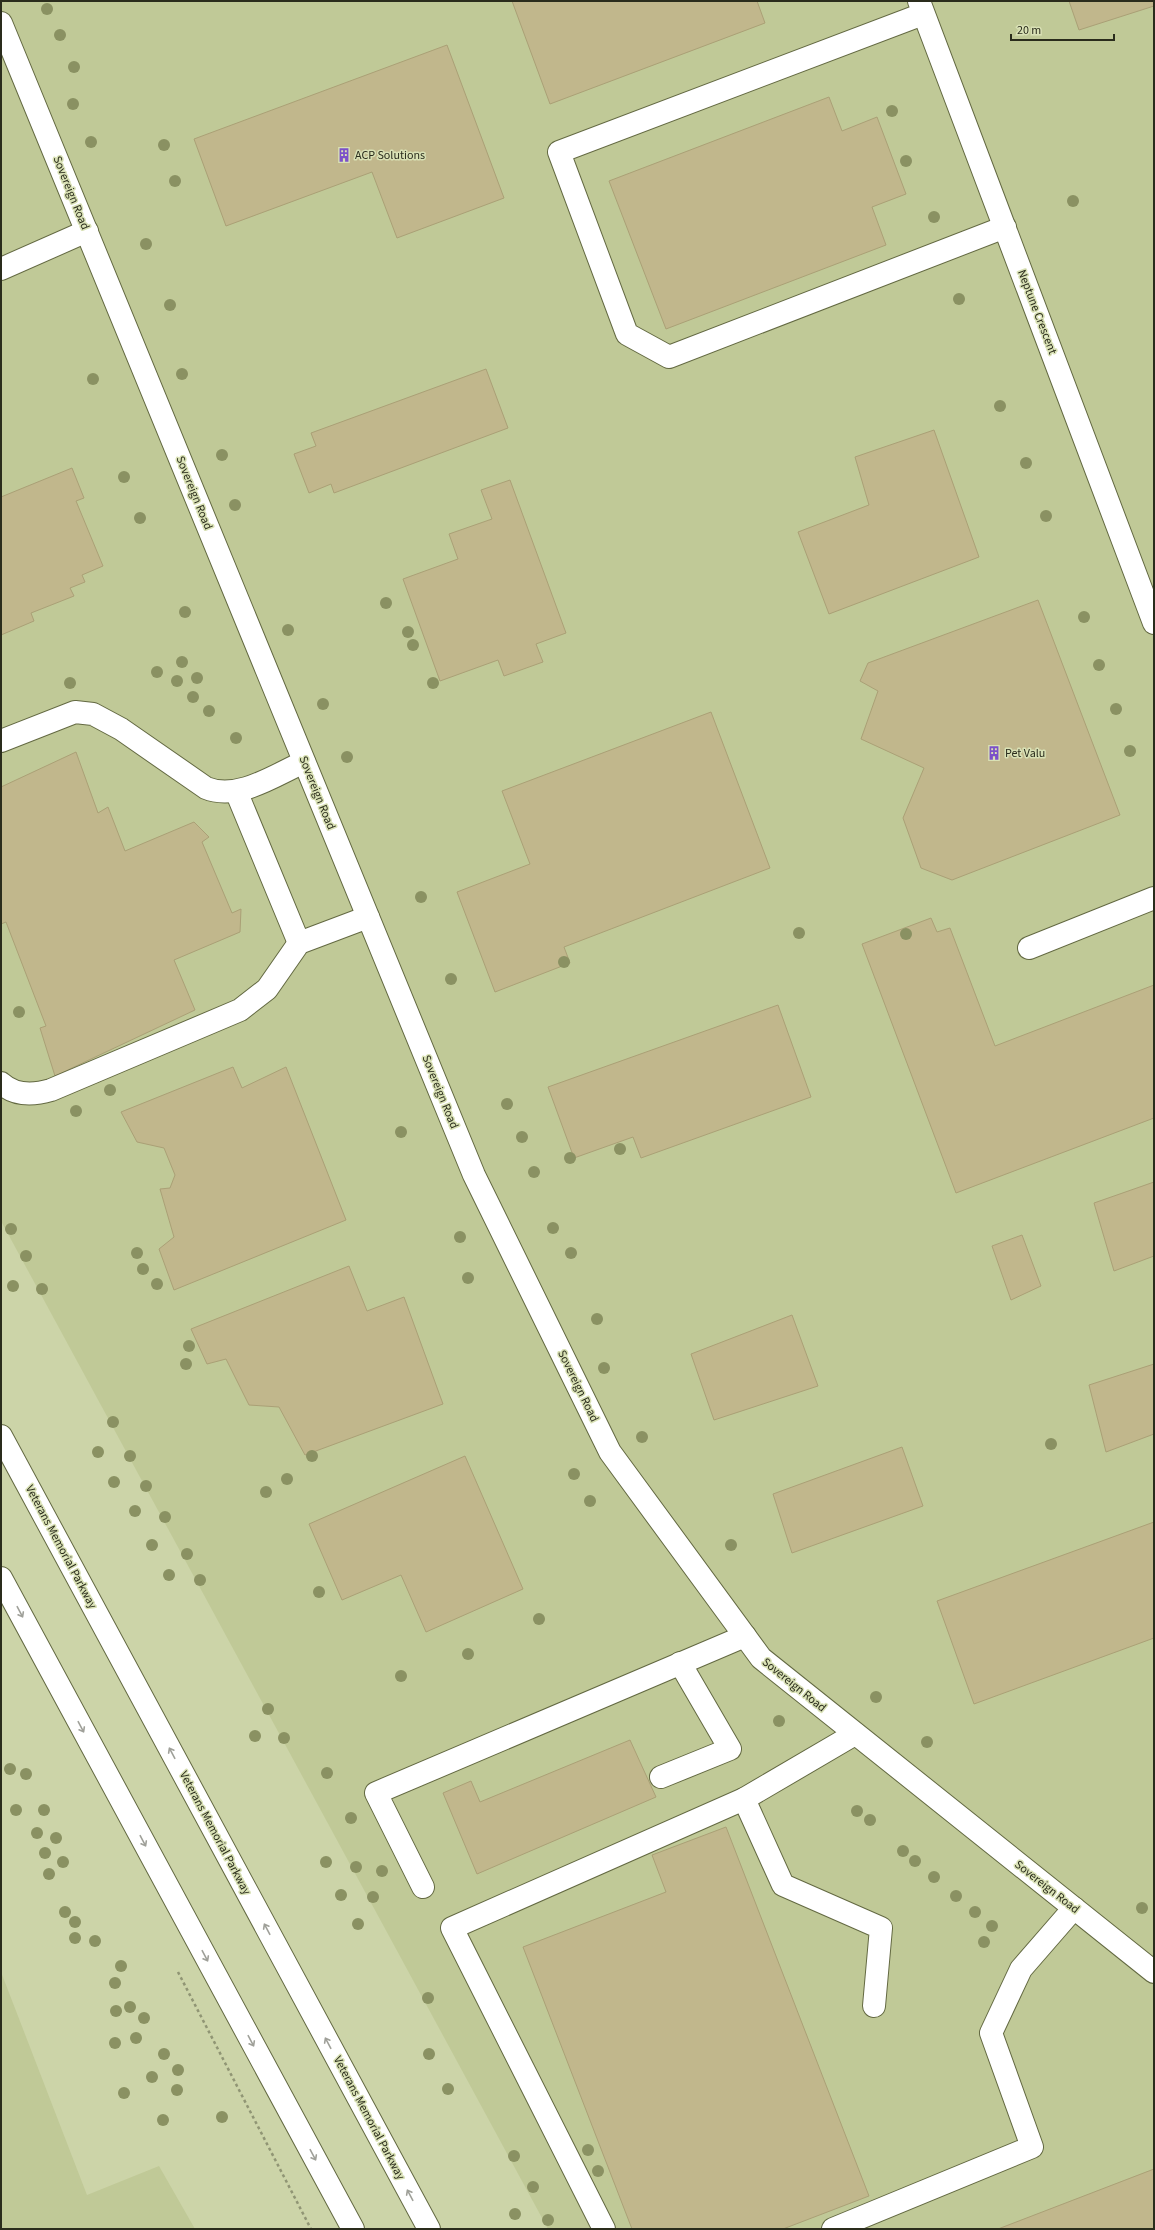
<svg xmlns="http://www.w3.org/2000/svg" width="1155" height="2230" font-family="'Source Sans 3',sans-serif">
<rect width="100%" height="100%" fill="#ccd4a8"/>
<!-- built -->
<g fill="#c0c997">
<polygon points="1,1 1154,1 1154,2229 548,2229 1,1221"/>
<polygon points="1,1972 87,2195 159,2166 195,2229 1,2229"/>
</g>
<!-- building -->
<g fill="#c1b78c" stroke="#aaa076">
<polygon points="512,1 757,1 765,23 550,104"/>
<polygon points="1069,1 1154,1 1154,6 1079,30"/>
<polygon points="447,45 504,198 397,238 372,172 226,226 194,139"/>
<polygon points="829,97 842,131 877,117 906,194 872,207 886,245 666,329 609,181"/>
<polygon points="486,369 508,428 334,493 331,484 309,493 294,454 316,446 311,433"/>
<polygon points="934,430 979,557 829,614 798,532 869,505 855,457"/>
<polygon points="72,468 84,498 76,501 103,566 82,575 85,582 70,588 74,596 31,613 34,621 1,635 1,497"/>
<polygon points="510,480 566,633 536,644 543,662 504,676 498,660 440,681 403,579 458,559 449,534 492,519 481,490"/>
<polygon points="1038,600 1120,815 952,880 921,868 903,818 924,768 861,739 878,691 860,681 868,663"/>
<polygon points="711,712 770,868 564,947 570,963 495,992 457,892 530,864 502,791"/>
<polygon points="76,752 98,813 108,807 125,851 194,822 209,837 202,842 232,913 241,909 240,932 174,960 195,1010 55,1076 40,1028 46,1026 6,922 1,924 1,787"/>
<polygon points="931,918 937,932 950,928 995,1046 1154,985 1154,1118 956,1193 862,944"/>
<polygon points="778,1005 811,1097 641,1158 633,1137 574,1158 548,1087"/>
<polygon points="233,1067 242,1088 286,1067 346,1220 174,1290 159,1249 174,1237 160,1189 170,1188 175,1175 164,1148 137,1142 121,1112"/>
<polygon points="1154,1182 1154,1256 1114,1271 1094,1203"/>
<polygon points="1022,1235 1041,1286 1011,1300 992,1246"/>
<polygon points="349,1266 367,1311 404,1297 443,1404 305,1455 279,1407 249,1405 226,1359 207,1364 191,1329"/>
<polygon points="792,1315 818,1386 714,1420 691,1354"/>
<polygon points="1154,1364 1154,1434 1106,1452 1089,1385"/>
<polygon points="902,1447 923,1506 792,1553 773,1494"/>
<polygon points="465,1456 523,1589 426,1632 401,1575 342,1600 309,1524"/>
<polygon points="1154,1522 1154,1638 974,1704 937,1601"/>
<polygon points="630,1740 656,1797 477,1874 443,1793 471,1781 480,1802"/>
<polygon points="726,1827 869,2196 783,2229 632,2229 523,1947 666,1892 652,1855"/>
<polygon points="1154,2169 1154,2229 998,2229"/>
</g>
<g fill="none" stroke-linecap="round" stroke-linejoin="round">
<defs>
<g id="minor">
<polyline points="919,1 1154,623"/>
<polyline points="923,14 559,152 627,334 669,357 1005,227"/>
<polyline points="1,23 474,1175 610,1452 761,1658 1154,1972"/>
<polyline points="1,269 87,231"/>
<path d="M 1,741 L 75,712 L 93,714 L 121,729 L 206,788 C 238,801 275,775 304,762"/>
<polyline points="236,791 299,943"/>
<polyline points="1029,948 1154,898"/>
<path d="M 1,1083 C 15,1096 34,1095 51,1090 L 240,1010 L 267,989 L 299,943 L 368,917"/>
<polyline points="661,1777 730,1749 680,1663"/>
<polyline points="744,1799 783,1885 881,1928 874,2006"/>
<polyline points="423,1887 376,1793 745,1636"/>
<polyline points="604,2229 452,1928 744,1799 855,1734"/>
<polyline points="833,2229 1032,2147 991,2033 1021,1969 1074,1908"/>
</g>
<g id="highway">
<polyline points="1,1436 429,2229"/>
<polyline points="1,1578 353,2229"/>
</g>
</defs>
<!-- minor casing -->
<use href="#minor" stroke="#636942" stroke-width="24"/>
<!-- highway casing -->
<use href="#highway" stroke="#636942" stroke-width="24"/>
<!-- path -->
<polyline stroke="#909574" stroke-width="2.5" stroke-dasharray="3 3" stroke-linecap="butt" points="178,1972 311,2229"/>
<!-- minor -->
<use href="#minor" stroke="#fff" stroke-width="22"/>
<!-- highway -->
<use href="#highway" stroke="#fff" stroke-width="22"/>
</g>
<!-- trees -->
<g fill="#8a9162">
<circle cx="47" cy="9" r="6"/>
<circle cx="60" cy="35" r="6"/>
<circle cx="74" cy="67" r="6"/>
<circle cx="73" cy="104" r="6"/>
<circle cx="892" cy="111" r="6"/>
<circle cx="91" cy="142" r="6"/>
<circle cx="164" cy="145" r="6"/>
<circle cx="906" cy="161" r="6"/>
<circle cx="175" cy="181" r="6"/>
<circle cx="1073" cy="201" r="6"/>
<circle cx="934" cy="217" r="6"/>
<circle cx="146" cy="244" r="6"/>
<circle cx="959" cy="299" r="6"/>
<circle cx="170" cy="305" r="6"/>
<circle cx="182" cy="374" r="6"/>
<circle cx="93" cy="379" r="6"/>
<circle cx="1000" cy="406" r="6"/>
<circle cx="222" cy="455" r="6"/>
<circle cx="1026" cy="463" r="6"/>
<circle cx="124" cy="477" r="6"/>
<circle cx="235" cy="505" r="6"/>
<circle cx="1046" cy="516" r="6"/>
<circle cx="140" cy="518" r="6"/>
<circle cx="386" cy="603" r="6"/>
<circle cx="185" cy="612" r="6"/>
<circle cx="1084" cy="617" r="6"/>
<circle cx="288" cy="630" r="6"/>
<circle cx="408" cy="632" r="6"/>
<circle cx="413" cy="645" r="6"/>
<circle cx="182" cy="662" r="6"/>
<circle cx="1099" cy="665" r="6"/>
<circle cx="157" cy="672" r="6"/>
<circle cx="197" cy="678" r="6"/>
<circle cx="177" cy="681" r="6"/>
<circle cx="70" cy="683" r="6"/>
<circle cx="433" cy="683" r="6"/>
<circle cx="193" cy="697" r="6"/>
<circle cx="323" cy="704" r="6"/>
<circle cx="1116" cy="709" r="6"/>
<circle cx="209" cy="711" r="6"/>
<circle cx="236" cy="738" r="6"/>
<circle cx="1130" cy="751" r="6"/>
<circle cx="347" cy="757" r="6"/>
<circle cx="421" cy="897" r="6"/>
<circle cx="799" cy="933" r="6"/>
<circle cx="906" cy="934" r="6"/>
<circle cx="564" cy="962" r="6"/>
<circle cx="451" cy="979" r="6"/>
<circle cx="19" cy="1012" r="6"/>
<circle cx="110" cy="1090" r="6"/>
<circle cx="507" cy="1104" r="6"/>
<circle cx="76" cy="1111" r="6"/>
<circle cx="401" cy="1132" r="6"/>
<circle cx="522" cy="1137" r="6"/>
<circle cx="620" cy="1149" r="6"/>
<circle cx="570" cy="1158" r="6"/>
<circle cx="534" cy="1172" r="6"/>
<circle cx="553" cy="1228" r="6"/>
<circle cx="11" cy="1229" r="6"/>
<circle cx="460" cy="1237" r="6"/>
<circle cx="137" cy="1253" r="6"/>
<circle cx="571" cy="1253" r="6"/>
<circle cx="26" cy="1256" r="6"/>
<circle cx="143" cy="1269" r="6"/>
<circle cx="468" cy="1278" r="6"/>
<circle cx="157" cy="1284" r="6"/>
<circle cx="13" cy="1286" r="6"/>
<circle cx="42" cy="1289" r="6"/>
<circle cx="597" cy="1319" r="6"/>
<circle cx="189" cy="1346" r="6"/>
<circle cx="186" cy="1364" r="6"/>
<circle cx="604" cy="1368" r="6"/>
<circle cx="113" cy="1422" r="6"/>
<circle cx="642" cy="1437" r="6"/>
<circle cx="1051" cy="1444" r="6"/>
<circle cx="98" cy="1452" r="6"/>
<circle cx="130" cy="1456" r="6"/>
<circle cx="312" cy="1456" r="6"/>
<circle cx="574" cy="1474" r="6"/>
<circle cx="287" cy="1479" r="6"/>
<circle cx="114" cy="1482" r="6"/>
<circle cx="146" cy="1486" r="6"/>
<circle cx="266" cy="1492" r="6"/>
<circle cx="590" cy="1501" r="6"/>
<circle cx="135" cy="1511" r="6"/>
<circle cx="165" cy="1517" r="6"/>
<circle cx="152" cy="1545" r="6"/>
<circle cx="731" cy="1545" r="6"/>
<circle cx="187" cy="1554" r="6"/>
<circle cx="169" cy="1575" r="6"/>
<circle cx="200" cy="1580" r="6"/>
<circle cx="319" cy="1592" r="6"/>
<circle cx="539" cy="1619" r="6"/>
<circle cx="468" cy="1654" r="6"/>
<circle cx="401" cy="1676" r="6"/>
<circle cx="876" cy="1697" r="6"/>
<circle cx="268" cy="1709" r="6"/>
<circle cx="779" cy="1721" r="6"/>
<circle cx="255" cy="1736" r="6"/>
<circle cx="284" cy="1738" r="6"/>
<circle cx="927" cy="1742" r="6"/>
<circle cx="10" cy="1769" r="6"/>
<circle cx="327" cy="1773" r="6"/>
<circle cx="26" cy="1774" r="6"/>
<circle cx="16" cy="1810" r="6"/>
<circle cx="44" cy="1810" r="6"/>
<circle cx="857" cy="1811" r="6"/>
<circle cx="351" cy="1818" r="6"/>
<circle cx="870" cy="1820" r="6"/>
<circle cx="37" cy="1833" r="6"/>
<circle cx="56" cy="1838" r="6"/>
<circle cx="903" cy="1851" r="6"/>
<circle cx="45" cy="1853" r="6"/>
<circle cx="915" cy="1861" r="6"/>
<circle cx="63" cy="1862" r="6"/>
<circle cx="326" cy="1862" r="6"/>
<circle cx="356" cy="1867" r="6"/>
<circle cx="382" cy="1871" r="6"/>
<circle cx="49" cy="1874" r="6"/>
<circle cx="934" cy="1877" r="6"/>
<circle cx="341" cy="1895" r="6"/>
<circle cx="956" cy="1896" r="6"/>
<circle cx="373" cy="1897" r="6"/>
<circle cx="1142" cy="1908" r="6"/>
<circle cx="65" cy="1912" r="6"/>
<circle cx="975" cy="1912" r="6"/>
<circle cx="75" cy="1922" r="6"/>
<circle cx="358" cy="1924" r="6"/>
<circle cx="992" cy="1926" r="6"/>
<circle cx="75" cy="1938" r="6"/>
<circle cx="95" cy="1941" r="6"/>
<circle cx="984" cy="1942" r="6"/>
<circle cx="121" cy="1966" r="6"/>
<circle cx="115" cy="1983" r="6"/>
<circle cx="428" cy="1998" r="6"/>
<circle cx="130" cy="2007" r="6"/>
<circle cx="116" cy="2011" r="6"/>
<circle cx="144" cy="2018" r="6"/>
<circle cx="136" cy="2038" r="6"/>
<circle cx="115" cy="2043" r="6"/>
<circle cx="164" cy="2054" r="6"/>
<circle cx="429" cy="2054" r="6"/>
<circle cx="178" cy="2070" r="6"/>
<circle cx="152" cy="2077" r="6"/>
<circle cx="448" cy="2089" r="6"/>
<circle cx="177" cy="2090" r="6"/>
<circle cx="124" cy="2093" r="6"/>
<circle cx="222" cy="2117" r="6"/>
<circle cx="163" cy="2120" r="6"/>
<circle cx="588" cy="2150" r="6"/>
<circle cx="514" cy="2156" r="6"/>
<circle cx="598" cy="2171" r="6"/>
<circle cx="533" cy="2187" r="6"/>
<circle cx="515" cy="2214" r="6"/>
<circle cx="548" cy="2220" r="6"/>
</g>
<!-- one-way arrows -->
<defs><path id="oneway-shaft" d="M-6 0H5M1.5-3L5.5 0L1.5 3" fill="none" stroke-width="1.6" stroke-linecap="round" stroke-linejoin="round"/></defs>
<g stroke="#9fa099">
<use href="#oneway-shaft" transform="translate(20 1612) rotate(62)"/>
<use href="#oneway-shaft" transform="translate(81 1727) rotate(62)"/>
<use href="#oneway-shaft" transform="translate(172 1753) rotate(-118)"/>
<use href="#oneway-shaft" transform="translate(143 1841) rotate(62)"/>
<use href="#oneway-shaft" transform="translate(267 1929) rotate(-118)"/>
<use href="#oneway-shaft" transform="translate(205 1956) rotate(62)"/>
<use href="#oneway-shaft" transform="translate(251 2041) rotate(62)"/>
<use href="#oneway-shaft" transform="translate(328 2043) rotate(-118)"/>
<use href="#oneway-shaft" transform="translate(313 2155) rotate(62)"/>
<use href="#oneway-shaft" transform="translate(410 2195) rotate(-118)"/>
</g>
<!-- icons -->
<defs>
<symbol id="building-bare" viewBox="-9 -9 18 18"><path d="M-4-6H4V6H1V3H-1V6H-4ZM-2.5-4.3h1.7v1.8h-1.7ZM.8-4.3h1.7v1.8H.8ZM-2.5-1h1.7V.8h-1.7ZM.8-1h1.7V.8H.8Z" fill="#7b50c9" stroke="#d9e1b5" stroke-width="2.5" paint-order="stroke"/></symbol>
</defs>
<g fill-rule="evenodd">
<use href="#building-bare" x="334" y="145" width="20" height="20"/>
<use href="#building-bare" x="984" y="743" width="20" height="20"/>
</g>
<g text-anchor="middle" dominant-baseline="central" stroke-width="3" stroke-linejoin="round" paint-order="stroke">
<!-- poi labels -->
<g font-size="12" fill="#2a2c1c" stroke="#d9e1b5" text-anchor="start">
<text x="355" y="155">ACP Solutions</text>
<text x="1005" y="753">Pet Valu</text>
</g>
<!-- street labels -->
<g font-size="12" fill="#2a2c1c" stroke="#d9e1b5">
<text transform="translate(71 193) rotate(68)">Sovereign Road</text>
<text transform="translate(1037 312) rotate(69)">Neptune Crescent</text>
<text transform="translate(194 493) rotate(68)">Sovereign Road</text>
<text transform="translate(317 793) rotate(68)">Sovereign Road</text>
<text transform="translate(440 1092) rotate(68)">Sovereign Road</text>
<text transform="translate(578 1386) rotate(64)">Sovereign Road</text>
<text transform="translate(61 1547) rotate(62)">Veterans Memorial Parkway</text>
<text transform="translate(794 1685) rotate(39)">Sovereign Road</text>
<text transform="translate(215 1833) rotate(62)">Veterans Memorial Parkway</text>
<text transform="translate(1047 1887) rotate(38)">Sovereign Road</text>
<text transform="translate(369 2118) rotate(62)">Veterans Memorial Parkway</text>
</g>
</g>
<!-- border -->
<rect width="1155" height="2230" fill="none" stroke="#2a2c1c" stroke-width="4"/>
<!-- scale -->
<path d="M1011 34v6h103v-6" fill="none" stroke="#2a2c1c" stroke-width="2"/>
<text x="1017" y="34" font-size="12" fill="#2a2c1c" stroke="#d9e1b5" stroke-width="3" paint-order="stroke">20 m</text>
</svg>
